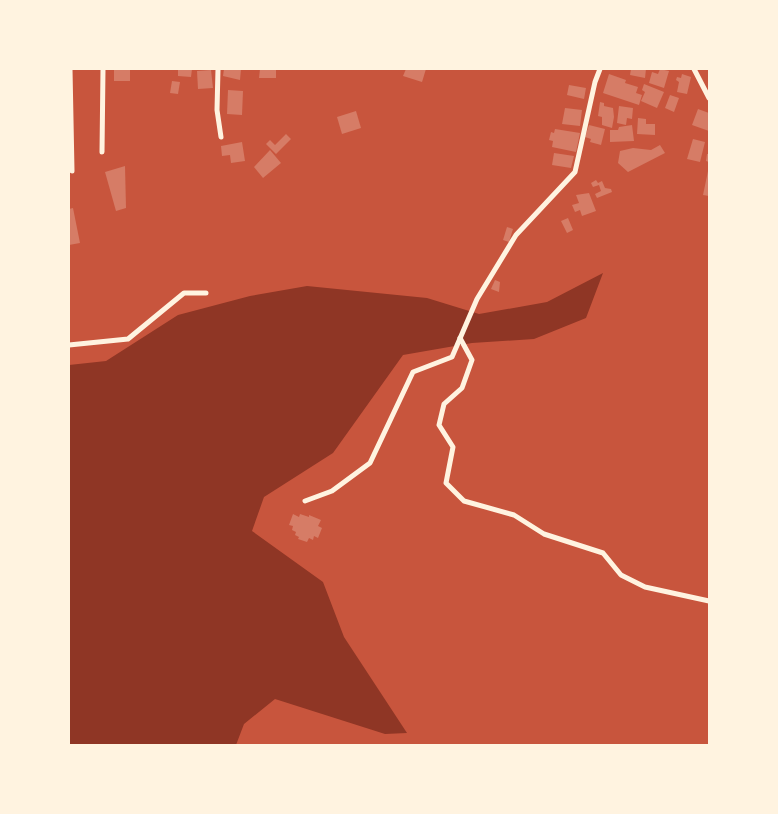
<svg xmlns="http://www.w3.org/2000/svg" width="778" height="814" font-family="'Playfair Display',serif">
<rect width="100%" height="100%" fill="#c8553d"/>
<!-- water -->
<polygon fill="#8f3625" points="603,273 586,318 534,339 472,343 403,355 333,453 264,497 252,531 323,582 344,637 407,733 385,734 275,699 244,724 236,745 69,745 69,365 106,361 178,315 250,296 307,286 427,298 479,314 547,302"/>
<!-- building -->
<g fill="#d67c66">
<rect x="114" y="69" width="16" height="12"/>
<polygon points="178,69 192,69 191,77 178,76"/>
<polygon points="224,69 241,69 240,80 223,76"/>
<polygon points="260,69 276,69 276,78 259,78"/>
<polygon points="406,69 426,69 422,82 403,76"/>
<polygon points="631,69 646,69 645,78 630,75"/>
<polygon points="660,69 669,71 664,88 649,83 652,72 658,74"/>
<polygon points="211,70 213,88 198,89 197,71"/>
<polygon points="609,74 626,80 625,83 638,87 636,93 642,95 639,105 603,93"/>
<polygon points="682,74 691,77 687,94 677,92 679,82 676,80 677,77 681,78"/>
<polygon points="172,81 180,82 178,94 170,93"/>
<polygon points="644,84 664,92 657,108 641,101 645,92 642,90"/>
<polygon points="569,85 586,88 584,99 567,95"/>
<polygon points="228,90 243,91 242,115 227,114"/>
<polygon points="670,95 679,98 674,112 665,108"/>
<polygon points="600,102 604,103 604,106 613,108 614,117 612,128 602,125 602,117 598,116"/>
<polygon points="619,106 633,108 632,119 627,118 626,125 617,123"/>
<polygon points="565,108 582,110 580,126 562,124"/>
<polygon points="698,109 709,113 709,131 692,125"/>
<polygon points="356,111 361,128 342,134 337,117"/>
<polygon points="638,118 646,119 646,124 655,124 655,135 637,134"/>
<polygon points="589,125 605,129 601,145 590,142 591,139 585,137"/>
<polygon points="632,125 634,141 610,142 610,130 618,130 619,127"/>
<polygon points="555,129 580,133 576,152 552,147 553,141 549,140 551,132 554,133"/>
<polygon points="286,134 291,139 276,154 266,144 270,140 275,145"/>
<polygon points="693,139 705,142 700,162 687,159"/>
<polygon points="242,142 245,161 231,163 230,155 222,156 221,146"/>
<polygon points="660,145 665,153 628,172 618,163 620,151 633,148 651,150"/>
<polygon points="270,150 281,163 263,178 254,167"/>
<polygon points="554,153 574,156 571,168 552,165"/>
<polygon points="707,154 709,154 709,162 706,161"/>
<polygon points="125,166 126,208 116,211 105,172"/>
<polygon points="708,171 709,196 703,195"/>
<polygon points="596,180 598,183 602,181 605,188 611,189 612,192 597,198 595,194 601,191 599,185 593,187 591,183"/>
<polygon points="589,193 596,211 582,216 580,210 575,212 572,205 579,203 576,195"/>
<polygon points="73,208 80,243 69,245 69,209"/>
<polygon points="568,218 573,230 567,233 561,221"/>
<polygon points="507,227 513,229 509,242 503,240"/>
<polygon points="495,280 500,282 499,292 491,289"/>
<polygon points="293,514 299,517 300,514 309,517 309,515 321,520 318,526 322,528 318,538 314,536 313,540 309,538 307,542 298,539 299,537 295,535 296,532 292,530 293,526 289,525"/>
</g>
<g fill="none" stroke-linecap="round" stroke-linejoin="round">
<!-- minor -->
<g stroke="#fff3e0" stroke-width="5">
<polyline points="70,69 72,171"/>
<polyline points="218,69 217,110 221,137"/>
<polyline points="694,69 709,98"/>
<polyline points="102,152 103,69"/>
<polyline points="460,338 472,360 462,388 444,404 439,425 453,447 446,483 464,501 514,515 544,534 603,553 621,575 645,587 709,601"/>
<polyline points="69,345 128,339 184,293 206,293"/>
<polyline points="305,501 332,491 370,463 413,372 452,357 477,299 516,235 575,172 595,82 600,69"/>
</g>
</g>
<!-- border -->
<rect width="778" height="814" fill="none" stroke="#fff3e0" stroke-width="140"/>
</svg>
